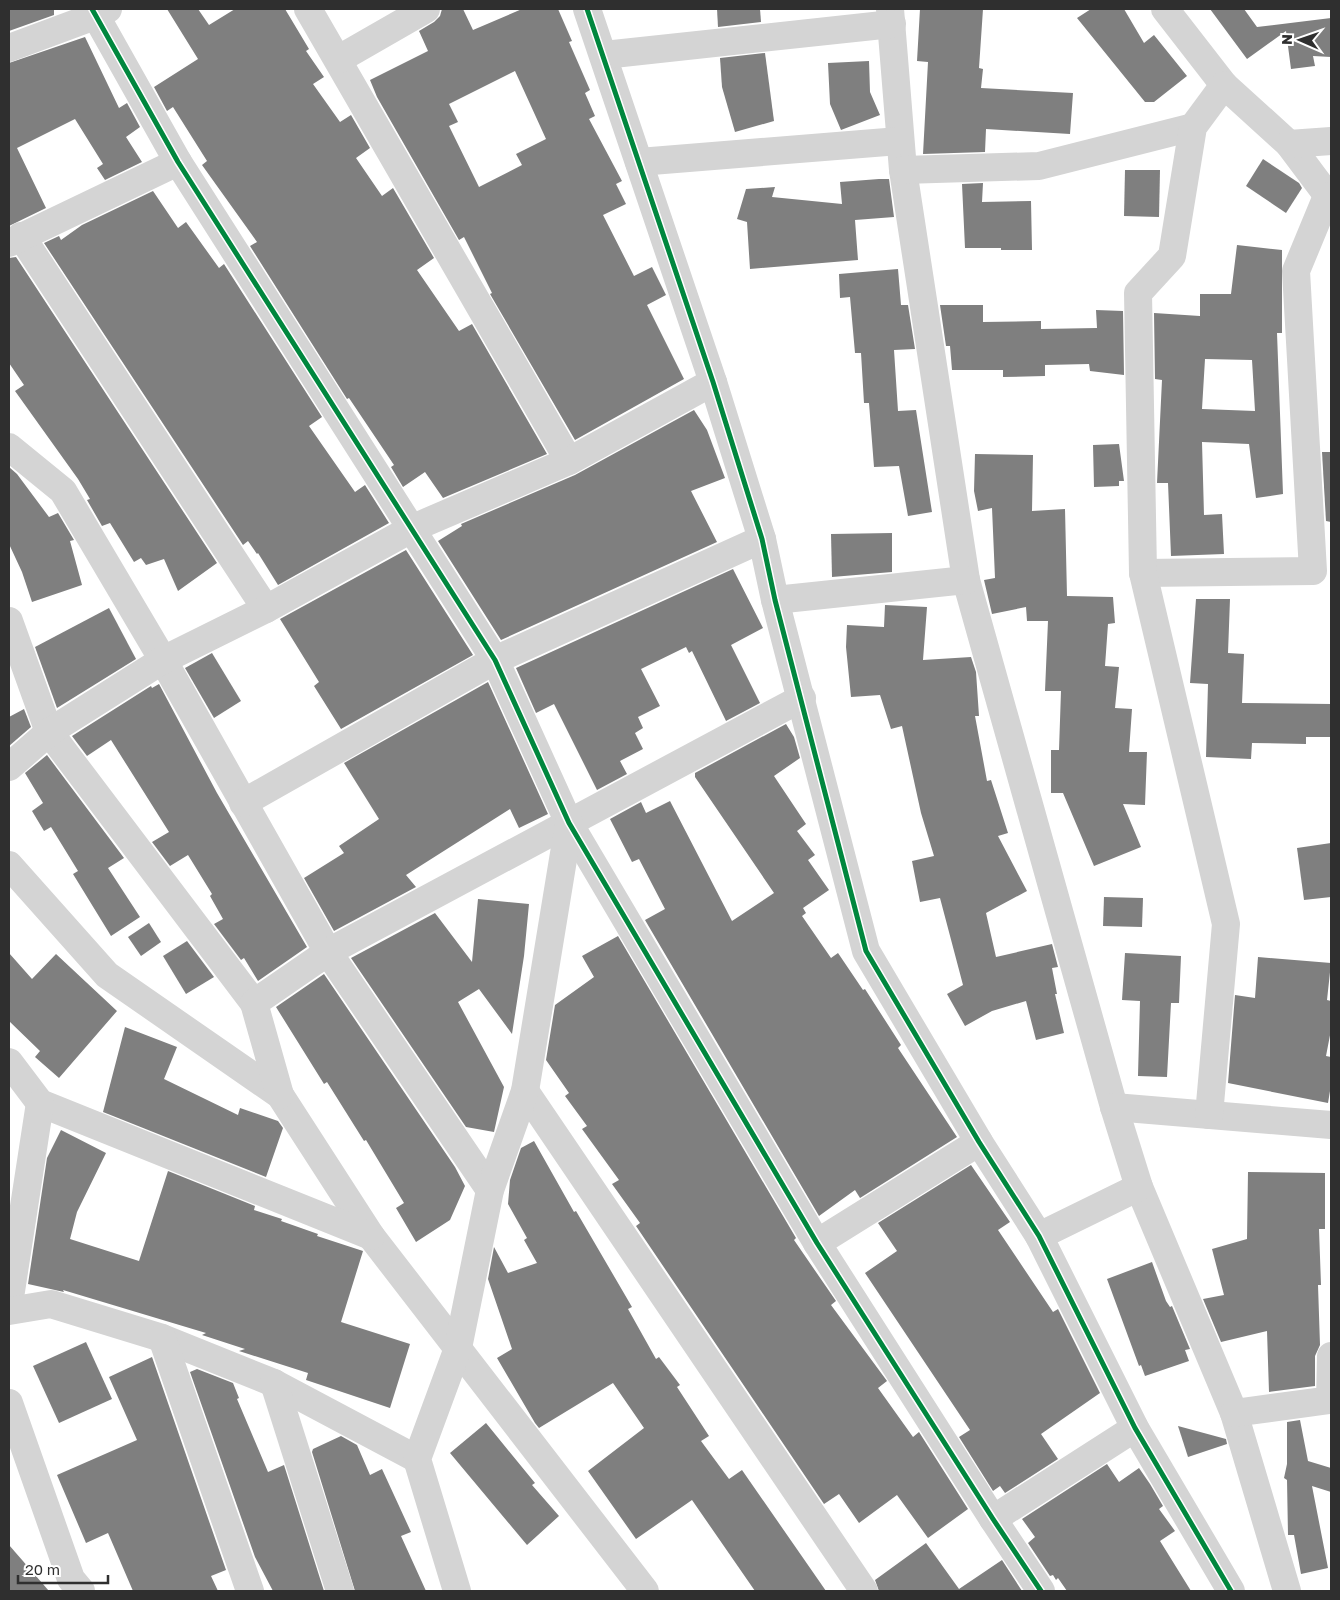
<svg xmlns="http://www.w3.org/2000/svg" width="1340" height="1600" font-family="'Golos Text',sans-serif">
<rect width="100%" height="100%" fill="#fff"/>
<!-- building -->
<g fill="#7f7f7f" fill-rule="evenodd">
<polygon points="9,9 54,9 54,15 9,31"/>
<polygon points="167,9 198,9 209,25 235,9 285,9 309,49 306,51 324,77 313,84 340,122 351,115 370,148 356,158 382,196 393,188 434,258 417,270 459,331 472,324 547,454 443,498 425,472 403,487 391,467 394,465 349,398 347,399 250,246 257,242 202,165 207,161 173,107 167,111 154,87 198,59"/>
<path d="M 442,9 L 463,9 L 473,30 L 522,9 L 558,9 L 572,41 L 569,42 L 590,90 L 585,93 L 595,116 L 589,119 L 622,181 L 616,184 L 626,204 L 603,215 L 634,276 L 652,267 L 666,295 L 647,305 L 684,379 L 575,440 L 490,294 L 492,293 L 464,237 L 459,240 L 377,97 L 370,80 L 428,51 L 419,31 L 434,22 L 440,16 ZM 515,71 L 546,139 L 516,154 L 522,165 L 479,187 L 449,126 L 458,122 L 449,104 Z"/>
<polygon points="717,9 760,9 761,22 718,27"/>
<polygon points="920,9 983,9 979,68 983,69 981,88 1073,93 1070,134 986,129 985,152 923,154 928,62 917,61"/>
<polygon points="1091,9 1124,9 1144,43 1154,35 1187,76 1154,102 1145,102 1077,18"/>
<polygon points="1210,9 1244,9 1257,27 1331,18 1331,57 1313,56 1315,66 1291,69 1286,31 1247,59"/>
<polygon points="85,37 119,108 127,103 140,127 126,137 142,162 105,180 97,168 103,164 75,119 17,148 46,208 9,226 9,63"/>
<polygon points="765,53 774,121 735,132 722,87 720,58"/>
<polygon points="869,61 870,92 880,115 841,130 830,104 828,63"/>
<polygon points="1263,159 1299,183 1302,188 1286,213 1246,186"/>
<polygon points="1125,170 1160,170 1159,217 1124,216"/>
<polygon points="879,179 889,179 894,217 855,220 858,260 750,269 747,222 737,219 746,189 775,187 772,197 842,204 840,182"/>
<polygon points="983,183 982,202 1031,201 1032,250 1001,250 1001,248 965,248 962,184"/>
<polygon points="153,191 178,228 186,222 219,268 224,264 322,417 309,426 355,492 365,485 389,523 278,585 258,553 257,554 248,541 243,545 44,243 59,236 61,240 82,225"/>
<path d="M 1237,245 L 1282,250 L 1282,333 L 1277,333 L 1283,494 L 1256,498 L 1249,444 L 1202,442 L 1204,515 L 1222,514 L 1224,554 L 1171,556 L 1168,483 L 1157,483 L 1162,380 L 1155,379 L 1154,313 L 1200,316 L 1200,294 L 1231,294 ZM 1205,359 L 1252,360 L 1255,411 L 1202,409 Z"/>
<polygon points="16,257 217,563 178,591 164,559 146,565 141,558 134,562 110,523 102,526 87,500 90,499 78,479 15,391 24,385 9,363 9,258"/>
<polygon points="898,269 901,305 908,305 915,349 894,350 898,411 916,410 932,512 908,516 899,466 874,467 869,403 864,403 861,353 855,353 850,297 840,298 839,274"/>
<polygon points="940,305 983,305 983,322 1041,321 1041,329 1097,328 1096,310 1123,311 1124,375 1090,371 1089,364 1045,365 1045,376 1003,377 1003,370 952,370 950,346 946,346"/>
<polygon points="694,410 707,430 725,478 691,491 717,542 501,640 438,541 462,526 461,524 575,475"/>
<polygon points="1119,444 1124,481 1119,481 1119,486 1094,487 1093,445"/>
<polygon points="1322,452 1331,452 1331,522 1326,521"/>
<polygon points="975,454 1033,455 1032,511 1065,509 1067,596 1113,597 1115,623 1108,624 1105,666 1119,667 1115,708 1132,709 1129,752 1147,752 1145,805 1123,804 1141,847 1094,866 1063,793 1051,793 1051,750 1059,750 1061,691 1045,691 1048,621 1027,621 1026,607 992,614 984,580 995,578 992,508 978,511 974,491"/>
<polygon points="9,467 17,474 49,517 58,513 74,540 70,541 82,585 32,602 22,572 9,544"/>
<polygon points="892,533 892,572 832,577 831,534"/>
<polygon points="406,550 473,655 341,729 314,686 319,682 280,619"/>
<polygon points="733,569 763,628 731,645 760,703 726,721 692,651 689,653 686,647 641,669 660,706 638,717 643,728 635,733 643,749 620,761 627,774 597,790 554,704 536,713 516,668"/>
<polygon points="1196,599 1230,599 1228,653 1244,654 1242,703 1331,704 1331,737 1306,737 1306,744 1252,743 1251,759 1206,757 1208,684 1190,683"/>
<polygon points="885,605 927,607 923,660 971,657 976,672 979,716 975,716 987,781 991,780 1008,833 998,836 1027,891 986,913 996,957 1052,944 1058,967 1052,968 1057,994 1055,994 1064,1033 1036,1040 1026,1001 992,1011 965,1026 947,994 963,985 940,898 920,902 912,861 934,856 921,813 902,726 891,729 880,695 851,697 846,647 847,625 884,627"/>
<polygon points="109,608 136,659 57,708 35,647"/>
<polygon points="212,653 241,701 214,718 185,668"/>
<polygon points="488,682 548,814 519,828 510,809 406,875 416,887 334,931 304,878 344,853 339,846 379,819 344,763"/>
<polygon points="159,684 217,793 307,947 258,981 244,958 241,960 214,924 223,919 210,896 212,894 188,855 170,866 152,842 169,832 111,740 87,756 72,736 151,686 152,688"/>
<polygon points="24,709 31,727 9,746 9,717"/>
<polygon points="786,724 794,737 800,758 774,776 806,824 797,831 815,855 808,860 829,890 803,908 806,913 802,916 831,958 838,953 863,990 865,989 901,1045 898,1048 957,1137 860,1198 855,1190 819,1216 645,920 665,909 639,859 632,862 610,819 641,802 646,813 670,801 732,921 774,893 695,777 695,773"/>
<polygon points="47,755 124,858 108,868 140,917 111,936 73,874 78,871 51,827 44,831 32,811 43,803 25,773"/>
<polygon points="1331,843 1331,897 1304,900 1297,848"/>
<polygon points="1104,897 1143,898 1142,927 1103,926"/>
<polygon points="478,899 529,904 524,956 512,1034 479,989 458,1002 504,1087 494,1132 466,1127 351,958 435,913 472,962"/>
<polygon points="149,923 161,942 141,956 128,937"/>
<polygon points="618,936 796,1238 794,1240 836,1301 831,1305 887,1381 878,1388 913,1437 919,1432 968,1509 928,1538 897,1495 859,1523 839,1494 824,1504 636,1226 640,1223 612,1184 619,1180 582,1129 587,1126 565,1096 569,1093 546,1060 555,1005 594,977 582,956"/>
<polygon points="187,941 214,977 186,994 163,956"/>
<polygon points="9,953 32,979 56,954 117,1011 59,1078 35,1057 40,1051 9,1021"/>
<polygon points="1125,953 1181,956 1179,1003 1171,1003 1167,1077 1138,1076 1140,1001 1122,1000"/>
<polygon points="1258,957 1331,963 1327,1000 1331,1001 1331,1030 1326,1056 1331,1057 1331,1085 1328,1103 1228,1083 1235,995 1255,998"/>
<polygon points="324,974 455,1167 465,1186 450,1220 416,1242 396,1208 404,1203 366,1140 364,1141 327,1082 324,1084 276,1007"/>
<polygon points="125,1027 177,1047 164,1079 238,1115 240,1108 278,1121 283,1128 266,1177 103,1112"/>
<polygon points="61,1130 106,1153 77,1212 70,1239 139,1261 168,1171 255,1206 254,1210 282,1219 281,1221 318,1234 317,1236 363,1251 341,1322 410,1344 390,1408 306,1380 308,1373 239,1351 245,1349 202,1335 206,1333 63,1290 64,1292 28,1284 47,1158"/>
<polygon points="534,1141 574,1212 576,1211 632,1307 628,1309 656,1359 659,1357 680,1385 677,1387 709,1436 701,1441 729,1479 742,1470 826,1591 755,1591 692,1500 636,1539 588,1471 644,1428 613,1383 539,1428 535,1423 497,1358 512,1349 488,1279 494,1247 508,1273 537,1263 524,1240 527,1238 508,1204 510,1180 521,1148"/>
<polygon points="971,1165 1010,1222 998,1230 1053,1312 1058,1309 1100,1393 1041,1434 1058,1459 1005,1493 1000,1486 993,1491 959,1437 970,1430 865,1273 897,1251 878,1223"/>
<polygon points="1248,1172 1325,1173 1325,1229 1319,1229 1321,1285 1318,1285 1320,1345 1315,1356 1315,1386 1269,1392 1267,1331 1221,1342 1203,1299 1224,1295 1212,1249 1247,1239"/>
<polygon points="1152,1262 1166,1301 1170,1307 1172,1306 1190,1349 1185,1350 1189,1361 1145,1376 1141,1365 1139,1366 1107,1279"/>
<polygon points="86,1342 112,1399 59,1423 33,1366"/>
<polygon points="152,1357 226,1570 211,1576 218,1591 133,1591 108,1533 86,1543 57,1475 137,1440 109,1377"/>
<polygon points="197,1369 233,1383 239,1398 237,1399 268,1472 284,1465 324,1591 273,1591 255,1557 190,1372"/>
<polygon points="1300,1420 1308,1461 1331,1468 1331,1492 1312,1486 1328,1568 1301,1574 1294,1535 1288,1535 1287,1480 1284,1478 1287,1464 1287,1422"/>
<polygon points="486,1423 535,1483 532,1485 559,1516 527,1545 450,1453"/>
<polygon points="1178,1426 1226,1439 1227,1444 1188,1457"/>
<polygon points="341,1436 357,1445 370,1475 382,1469 411,1532 401,1536 426,1591 355,1591 312,1452 313,1449"/>
<polygon points="1107,1464 1119,1482 1139,1468 1150,1484 1163,1506 1159,1509 1175,1531 1160,1541 1191,1591 1067,1591 1058,1578 1056,1580 1053,1575 1050,1576 1028,1543 1035,1537 1022,1519"/>
<polygon points="926,1543 959,1589 1002,1560 1022,1591 879,1591 875,1580"/>
<polygon points="9,1545 49,1591 9,1591"/>
</g>
<g fill="none" stroke-linecap="round" stroke-linejoin="round">
<!-- street -->
<g stroke="#d4d4d4" stroke-width="28">
<polyline points="92,9 178,162 495,660 569,823 817,1243 993,1519 1041,1591"/>
<polyline points="308,9 569,461"/>
<polyline points="587,9 713,382 762,539 775,600 866,951 979,1142 1039,1236 1135,1428 1231,1591"/>
<polyline points="890,9 903,170 966,580 1114,1107 1139,1187 1234,1413 1287,1591"/>
<polyline points="1165,9 1224,85 1289,144 1331,200"/>
<polyline points="9,48 95,16 108,9"/>
<polyline points="604,55 892,24"/>
<polyline points="339,59 426,9"/>
<polyline points="1289,144 1331,141"/>
<polyline points="639,162 899,141"/>
<polyline points="903,170 1039,166 1193,127"/>
<polyline points="21,236 266,609"/>
<polyline points="9,243 178,162"/>
<polyline points="9,447 63,491 163,660 328,952 490,1190"/>
<polyline points="1143,573 1313,571 1296,271 1327,196"/>
<polyline points="775,600 966,580"/>
<polyline points="9,621 49,732 254,1003"/>
<polyline points="9,767 49,732 163,660 266,609 413,528 569,461 713,382"/>
<polyline points="243,803 495,660 762,539"/>
<polyline points="9,865 107,975 280,1095 371,1236 645,1591"/>
<polyline points="9,1062 40,1103 371,1236"/>
<polyline points="525,1091 864,1591"/>
<polyline points="280,1095 254,1003 328,952 802,698"/>
<polyline points="1114,1107 1331,1125"/>
<polyline points="1209,1115 1226,924 1143,573 1138,293 1172,256 1193,127 1224,85"/>
<polyline points="1039,1236 1139,1187"/>
<polyline points="817,1243 979,1142"/>
<polyline points="9,1304 40,1103"/>
<polyline points="9,1311 51,1304 162,1338 274,1383 417,1459"/>
<polyline points="162,1338 250,1591"/>
<polyline points="274,1383 340,1591"/>
<polyline points="9,1403 71,1579 81,1591"/>
<polyline points="1234,1413 1330,1400 1331,1356"/>
<polyline points="993,1519 1135,1428"/>
<polyline points="457,1591 417,1459 458,1348 490,1190 525,1091 569,823"/>
</g>
<defs>
<g id="cycleway">
<polyline points="92,9 178,162 495,660 569,823 817,1243 993,1519 1041,1591"/>
<polyline points="587,9 713,382 762,539 775,600 866,951 979,1142 1039,1236 1135,1428 1231,1591"/>
</g>
</defs>
<!-- cycleway casing -->
<use href="#cycleway" stroke="#fff" stroke-width="8"/>
<!-- cycleway -->
<use href="#cycleway" stroke="#00873e" stroke-width="5"/>
</g>
<!-- border -->
<rect width="1340" height="1600" fill="none" stroke="#2f2f2f" stroke-width="20"/>
<!-- north arrow -->
<g transform="translate(1300 40) rotate(272)" stroke="#ffffff" stroke-width="4" paint-order="stroke">
<path d="M0-4L9 19L0 12L-9 19Z" fill="#2f2f2f"/>
<text y="-8" font-size="14" font-weight="bold" text-anchor="middle" fill="#2f2f2f">N</text>
</g>
<!-- scale -->
<path d="M18 1575v8h90v-8" fill="none" stroke="#2f2f2f" stroke-width="2.5"/>
<text x="25" y="1575" font-size="15" fill="#2f2f2f" stroke="#ffffff" stroke-width="4" paint-order="stroke">20 m</text>
</svg>
